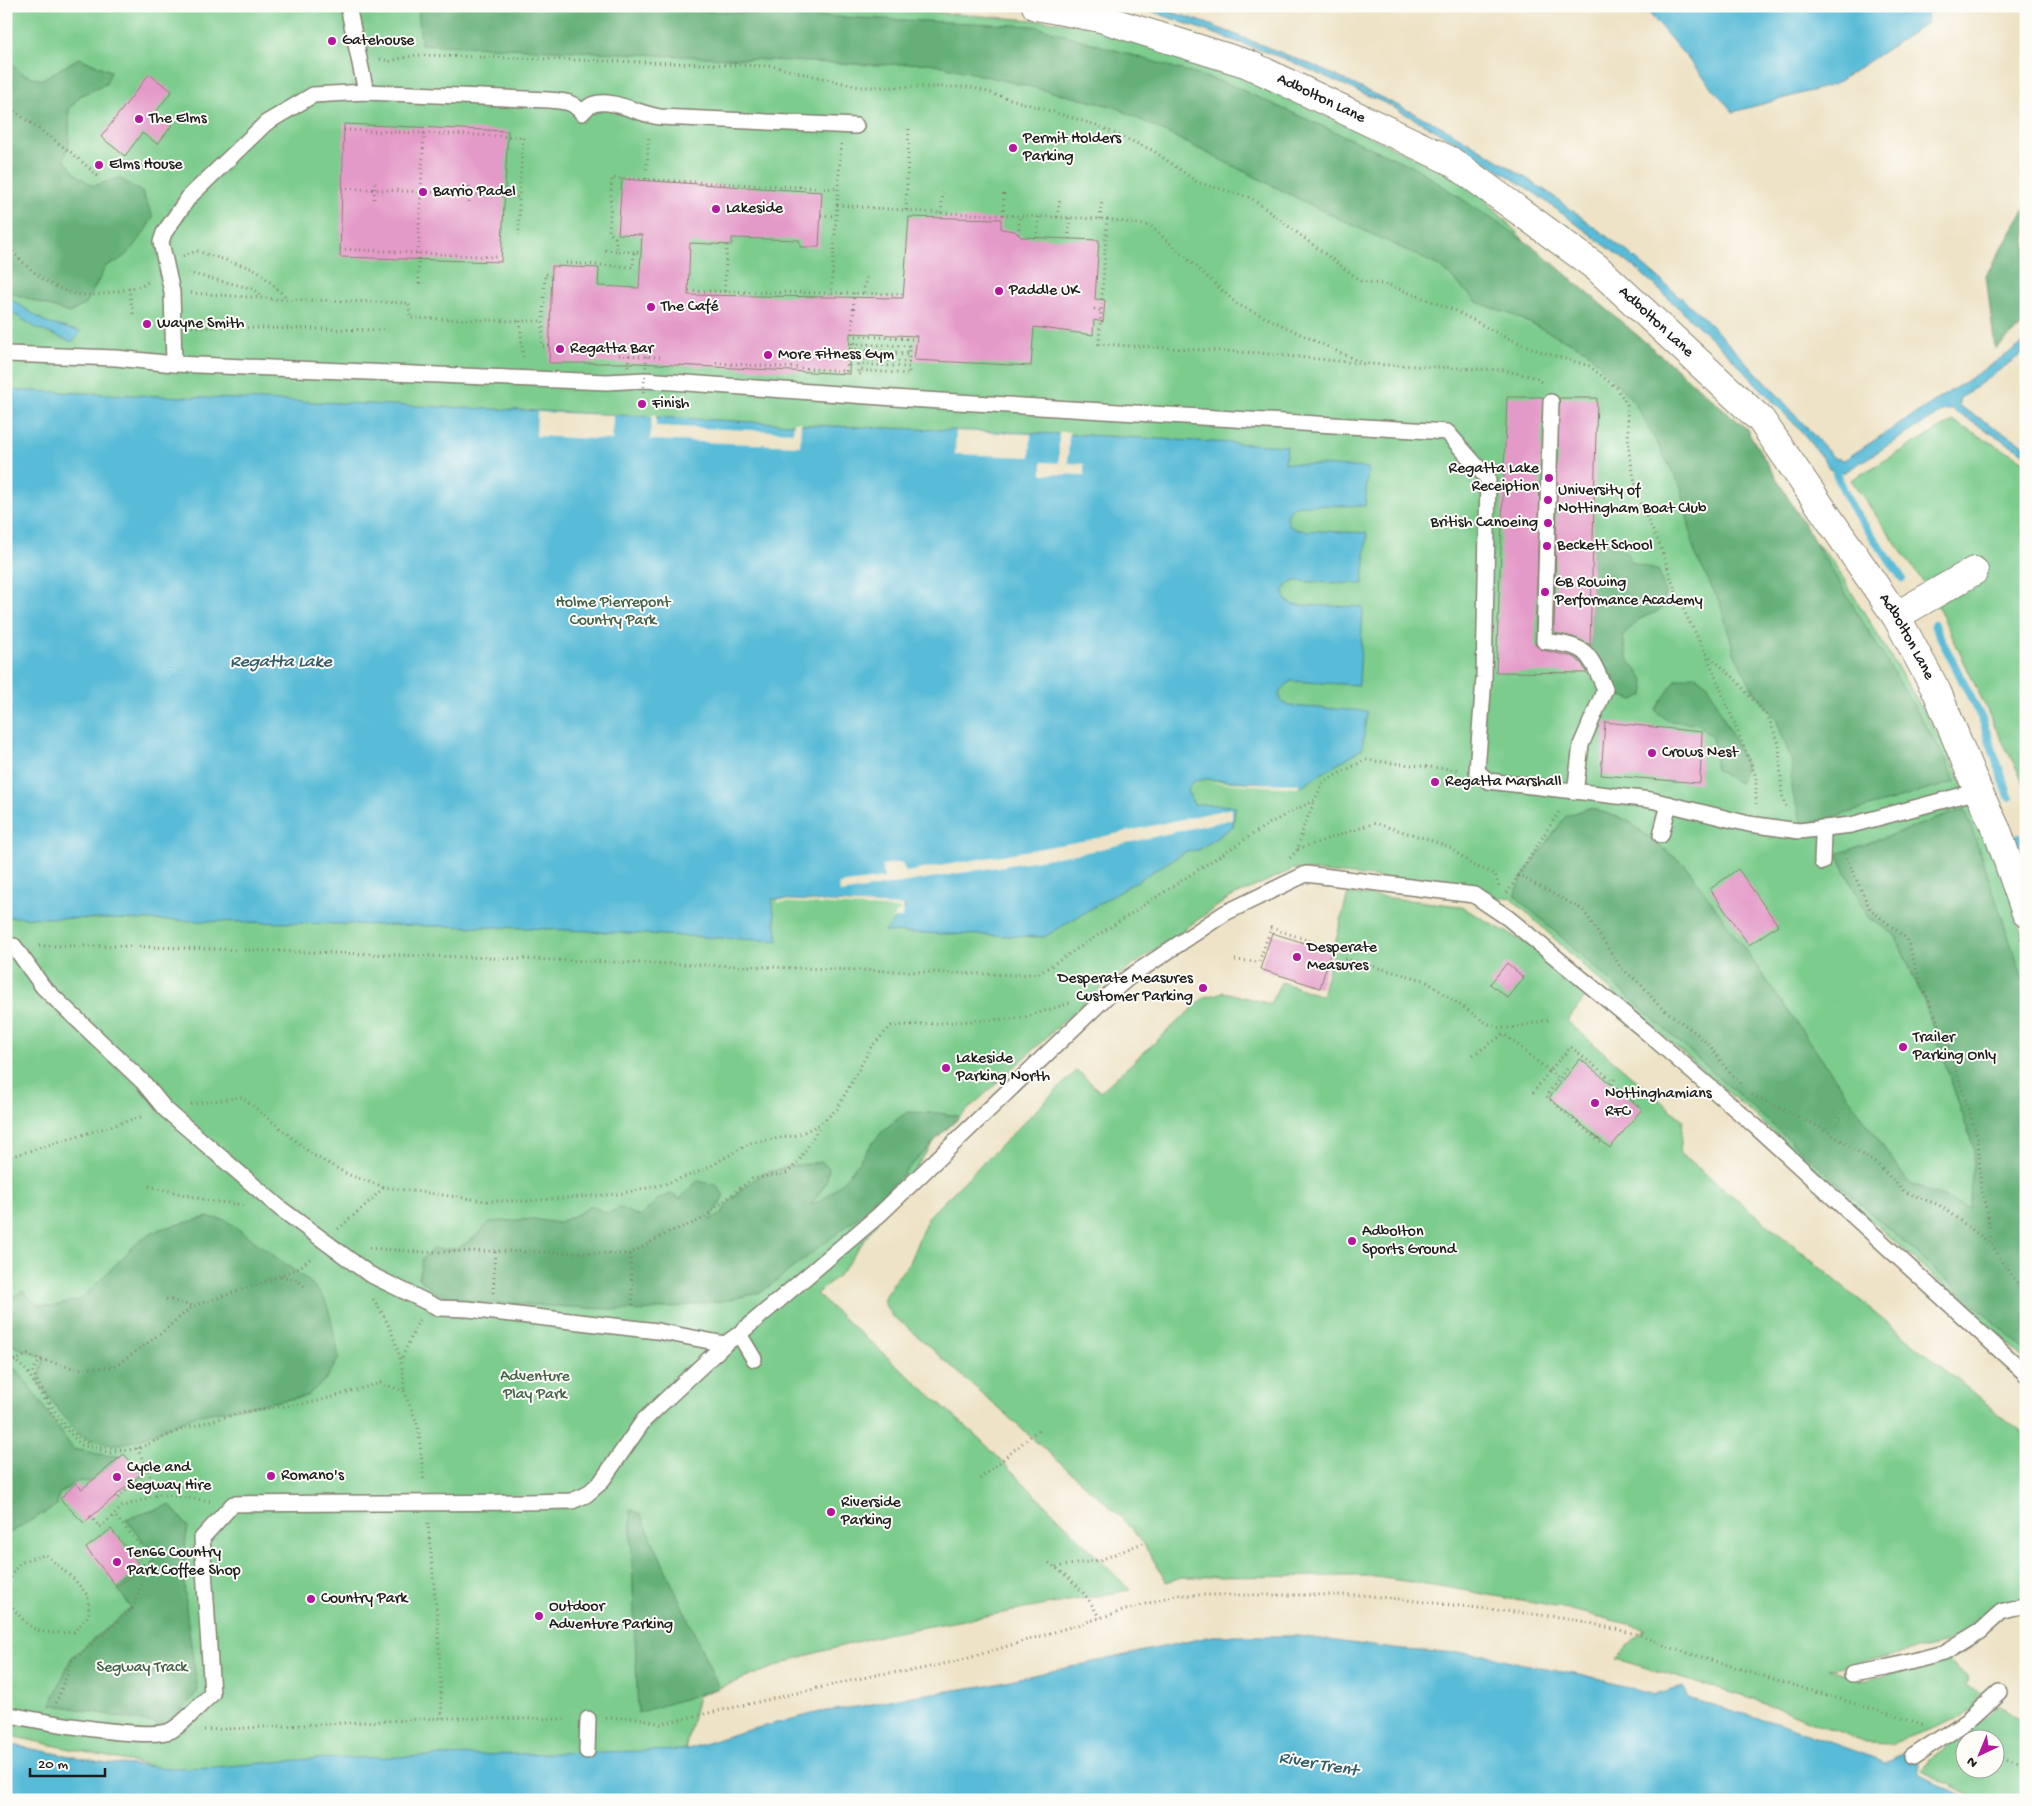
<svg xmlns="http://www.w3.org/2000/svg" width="2032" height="1806" font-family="'Gochi Hand',sans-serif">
<rect width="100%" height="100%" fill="#fdfcf7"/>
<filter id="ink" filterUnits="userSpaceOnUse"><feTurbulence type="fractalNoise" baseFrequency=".02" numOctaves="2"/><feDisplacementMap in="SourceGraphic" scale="10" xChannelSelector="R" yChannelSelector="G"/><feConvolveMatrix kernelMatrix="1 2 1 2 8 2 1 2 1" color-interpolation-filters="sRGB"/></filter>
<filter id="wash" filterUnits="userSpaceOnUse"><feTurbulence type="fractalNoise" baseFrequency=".0096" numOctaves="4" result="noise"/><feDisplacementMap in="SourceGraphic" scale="20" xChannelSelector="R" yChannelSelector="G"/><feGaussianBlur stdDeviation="1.12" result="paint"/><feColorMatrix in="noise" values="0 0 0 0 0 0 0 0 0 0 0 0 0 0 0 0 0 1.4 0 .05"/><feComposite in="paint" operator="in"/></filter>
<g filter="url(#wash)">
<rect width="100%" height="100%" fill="#eee3c6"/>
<!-- green -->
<g fill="#7ccc8d" stroke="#4c7454" fill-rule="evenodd">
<polygon points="6,6 852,6 1136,28 1468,182 1832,560 1947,749 2011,896 2026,948 2026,1360 1754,1115 1590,972 1510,897 1490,901 1460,886 1294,869 1229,898 1099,989 936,1139 841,1273 816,1294 981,1440 1130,1590 886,1634 801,1657 698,1696 685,1750 187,1774 6,1735"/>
<polygon points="1953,421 2026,462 2026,787 1995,727 1933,596 1851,480"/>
<polygon points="1348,893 1460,906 1538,950 1589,993 1567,1021 1683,1120 1680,1153 2026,1436 2026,1600 1995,1610 1944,1644 1829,1669 1866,1681 1945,1658 1970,1678 1967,1684 1985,1696 1959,1718 1891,1744 1866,1743 1765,1703 1616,1659 1645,1628 1567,1609 1434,1585 1368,1576 1181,1577 1167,1582 1143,1543 1121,1517 905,1325 891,1315 883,1301 894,1281 908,1265 928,1217 1077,1070 1100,1092 1205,997 1224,992 1270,1004 1281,982 1322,996"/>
<path d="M 1998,1705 L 2026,1724 L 2026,1800 L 1977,1800 L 1922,1771 L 1930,1758 L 1974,1727 ZM 1964,1738 L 1994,1738 L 1994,1768 L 1964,1768 Z"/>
</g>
<!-- forest -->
<g fill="#65b078" stroke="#40664a">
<polygon points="418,6 592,6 1035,26 1228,84 1416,168 1535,248 1746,428 1947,761 1955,782 1803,826 1791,788 1792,762 1776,719 1753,689 1735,655 1720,603 1695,554 1681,487 1635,403 1586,350 1515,316 1477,302 1441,267 1317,208 1115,107 930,63 875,65 421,44"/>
<path d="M 6,57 L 21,73 L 41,80 L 79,58 L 111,71 L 106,84 L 80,96 L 69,109 L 69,143 L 64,159 L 76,174 L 93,186 L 119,178 L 142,192 L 153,217 C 140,239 132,257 106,266 L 86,304 L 69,313 L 9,292 L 6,289 Z"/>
<polygon points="2026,207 2026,323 1995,349 1986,275"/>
<path d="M 1593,539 L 1625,551 L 1633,563 L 1659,571 L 1665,593 L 1661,610 L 1640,619 L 1623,635 C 1624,641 1624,648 1626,654 C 1632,671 1649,674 1644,695 L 1634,700 L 1619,695 L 1608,668 L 1590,647 Z"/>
<polygon points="1695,675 1708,685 1746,765 1739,783 1716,770 1712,738 1697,723 1668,721 1655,710 1676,680"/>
<polygon points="1589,808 1627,820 1687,867 1908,1182 1969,1208 1974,1149 1923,998 1895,935 1868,917 1837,854 1965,809 2026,988 2026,1351 1515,896 1522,877 1566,816"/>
<path d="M 907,1112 L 938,1113 L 959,1116 L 871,1207 L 762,1292 L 728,1300 L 643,1311 L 460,1301 L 435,1292 L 419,1278 L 422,1259 L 433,1249 L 457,1249 L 475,1237 L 490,1222 L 534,1219 L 557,1223 L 576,1215 L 591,1206 L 607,1213 L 621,1208 L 640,1217 L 658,1199 L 671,1194 L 680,1199 L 697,1181 L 716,1185 L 724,1195 L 710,1221 L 720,1215 L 736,1194 L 761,1174 L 790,1166 L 822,1162 L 829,1168 L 826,1183 L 811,1205 C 845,1191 859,1156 883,1131 C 890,1124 899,1118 907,1112 Z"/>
<polygon points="208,1217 226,1220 311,1283 324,1298 330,1315 339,1358 337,1361 327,1378 307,1396 194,1416 135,1441 120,1444 112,1444 89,1439 79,1434 67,1421 38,1383 44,1358 6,1343 6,1298 13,1297 23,1291 37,1304 51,1307 81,1299 140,1240 160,1229"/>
<polygon points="6,1361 21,1374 73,1449 104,1455 127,1457 92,1482 77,1481 58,1495 57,1505 6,1535"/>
<path d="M 170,1505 L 188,1527 C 177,1579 191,1639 198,1691 L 168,1726 L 51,1704 L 71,1658 L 131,1608 L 118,1589 L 142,1570 L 152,1570 L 155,1557 L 126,1519 Z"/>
<polygon points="630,1509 641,1515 719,1688 638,1713"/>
</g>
<!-- water -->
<g fill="#59bbd7" stroke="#3a6c7a">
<polygon points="1137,6 1152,6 1206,23 1317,67 1445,128 1501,162 1549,193 1629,253 1700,314 1773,390 1834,458 1844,460 2026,342 2026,351 1959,399 1959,406 2026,446 2026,454 1952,410 1945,410 1845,472 1833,472 1800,430 1726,352 1638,270 1536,194 1453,140 1389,105 1288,60"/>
<polygon points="1643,6 1928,6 1927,23 1833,85 1733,112"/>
<polygon points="6,296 47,323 82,332 72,342 38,329 6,309"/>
<polygon points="6,390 519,410 831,426 1086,435 1287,446 1285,463 1368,468 1365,506 1300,505 1292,508 1287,516 1289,525 1297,530 1367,533 1363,584 1296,581 1288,584 1284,591 1285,599 1293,605 1363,607 1359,685 1291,681 1284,687 1279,694 1282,702 1288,706 1367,711 1362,749 1301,786 1206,779 1193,782 1187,791 1194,804 1235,806 1233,826 1199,850 1187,851 1044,937 885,932 906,907 772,899 778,941 529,928 6,917"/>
<polygon points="1213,1636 1298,1636 1402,1650 1485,1654 1518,1663 1584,1675 1655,1695 1683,1687 1688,1698 1776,1723 1885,1762 1907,1752 1919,1763 1918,1774 1969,1800 6,1800 6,1744 107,1763 171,1768 217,1767 311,1759 685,1750 741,1732 820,1712 863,1706 899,1698 983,1686"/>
</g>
<!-- pier -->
<g fill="#eee3c6">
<polygon points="537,412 613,415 612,440 536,436"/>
<polygon points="652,415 656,415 656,426 793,432 794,422 801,422 800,446 650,440"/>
<polygon points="956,431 1031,434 1030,457 955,454"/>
<polygon points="1059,432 1069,432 1068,463 1084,464 1084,475 1042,474 1042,462 1059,463"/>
<polygon points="1200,782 1213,782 1301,784 1297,788 1206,782 1194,784 1191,789 1195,783"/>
<polygon points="1232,808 1232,819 1087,852 840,893 839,884 884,878 882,865 901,862 906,872 1088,840"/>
<polygon points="778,900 903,906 902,918 893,918 901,909 778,902"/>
</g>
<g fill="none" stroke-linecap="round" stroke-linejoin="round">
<!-- stream -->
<g stroke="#59bbd7" stroke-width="8">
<polyline points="1836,473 1851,506 1902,578"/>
<polyline points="1934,625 1982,719 2009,797"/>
<polyline points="2018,838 2026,855"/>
</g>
</g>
<g id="blocks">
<!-- building -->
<g fill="#e49ac8">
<polygon points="149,74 172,91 155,113 172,125 158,144 142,133 125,156 101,137"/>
<polygon points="344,124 508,131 501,262 340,257"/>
<polygon points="622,179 822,192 819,247 800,247 799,240 732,238 732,245 690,243 688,295 903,298 909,217 1001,219 1001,229 1015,231 1021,237 1099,240 1095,299 1105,300 1103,322 1094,320 1093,335 1034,327 1031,366 914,360 917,336 850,333 849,374 637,363 549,363 552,266 599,268 598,286 639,288 642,235 618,234"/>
<polygon points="1507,397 1543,397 1535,645 1542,650 1574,657 1582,664 1587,673 1496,672"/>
<polygon points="1559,398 1597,398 1590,645 1573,637 1554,633"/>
<polygon points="1605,722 1702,732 1700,783 1601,775"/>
<polygon points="1738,869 1778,925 1749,945 1710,889"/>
<polygon points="1272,933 1331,951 1320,988 1260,969"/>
<polygon points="1507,963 1524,978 1508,998 1490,984"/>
<polygon points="1580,1059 1642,1109 1610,1148 1549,1098"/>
<polygon points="124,1454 141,1474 84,1523 60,1499 76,1483 82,1489"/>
<polygon points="111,1529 142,1568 117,1587 86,1548"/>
</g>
</g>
</g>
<g filter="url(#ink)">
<use href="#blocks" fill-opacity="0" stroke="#858071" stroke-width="1"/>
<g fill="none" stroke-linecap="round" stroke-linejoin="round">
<defs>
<g id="lane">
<polyline points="348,6 366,92"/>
<polyline points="6,354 116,358 174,364 607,382 645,380 908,399 1447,432 1488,479 1484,678 1477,771 1488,781 1651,800 1749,824 1799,831 1851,825 1978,791"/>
<path d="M 174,364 L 172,292 L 161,242 L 164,233 L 189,197 L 266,123 L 313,95 L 366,92 L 549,100 C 563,101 573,101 582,113 C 585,110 589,105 594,104 C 612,98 641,115 660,117 L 856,126"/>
<path d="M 1551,402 L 1544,641 C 1588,647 1587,649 1605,689 L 1581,745 L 1576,785 L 1572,791"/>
<polyline points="1821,828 1823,835 1822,862"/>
<polyline points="1661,835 1669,804"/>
<polyline points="6,946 14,946 43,987 143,1082 165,1109 281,1209 369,1274 439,1308 468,1309 657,1331 725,1344"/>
<polyline points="739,1334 754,1359"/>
<polyline points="1852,1674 1886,1668 1944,1653 1980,1631 2001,1612 2026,1605"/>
<path d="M 6,1714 C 33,1720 152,1742 172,1730 C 187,1721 199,1705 212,1694 L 202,1538 L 233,1504 C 346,1502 459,1504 572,1501 L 586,1495 L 601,1482 L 644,1420 L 725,1344 L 739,1334 L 879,1215 L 1105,998 L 1128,978 L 1225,913 L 1306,874 L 1474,895 L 1508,918 L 1644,1030 L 1755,1126 L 2026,1374"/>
<polyline points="587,1751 588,1719"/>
<polyline points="1912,1757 1968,1720 1999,1692"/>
</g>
<polyline id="street" points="1896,616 1974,571"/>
<g id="secondary">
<path id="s1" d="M 1036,6 L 1100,18 L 1248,64 L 1451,161 L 1596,267 L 1761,420 L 1896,616 L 1937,692 L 1978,791 L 1998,833 L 2026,913"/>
</g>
</defs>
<!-- lane casing -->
<use href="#lane" stroke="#858071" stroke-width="18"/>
<!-- street casing -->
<use href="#street" stroke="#858071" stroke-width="30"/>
<!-- secondary casing -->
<use href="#secondary" stroke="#858071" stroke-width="30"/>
<!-- path -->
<g stroke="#858071" stroke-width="3" stroke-dasharray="1 4" stroke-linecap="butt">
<polyline points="380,59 390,61 416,55 771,66 860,87 971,87 1096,125 1154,151 1197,182 1251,198 1361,281 1389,285 1454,310 1505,337 1539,351 1589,366 1617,388 1627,405 1629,453 1639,501 1661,548 1678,599 1705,652 1734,678 1768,717 1779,744 1782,795 1787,809"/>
<polyline points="6,105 72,153 98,176"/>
<polyline points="344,130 523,137 519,197"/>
<polyline points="841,144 831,293 903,294"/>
<polyline points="646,179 649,135"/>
<polyline points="800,187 800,182"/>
<polyline points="342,188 519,197 519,235"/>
<polyline points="374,199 375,181"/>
<polyline points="469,202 469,186"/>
<polyline points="837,205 941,213 1107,219 1099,344 1258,353 1366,364 1503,370 1537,378 1543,384"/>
<polyline points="906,210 909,126"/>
<polyline points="941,213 943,192"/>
<polyline points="821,215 836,216"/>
<polyline points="1003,215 1004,193"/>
<polyline points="1057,217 1060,198"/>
<polyline points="1100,219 1102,199"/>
<polyline points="1107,219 1151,226 1237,304 1362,363"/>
<polyline points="1018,234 1020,215"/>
<polyline points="1037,238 1039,217"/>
<polyline points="1069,239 1069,217"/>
<path d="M 6,244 C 25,267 57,296 89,295 C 106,295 125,289 142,286 L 149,281"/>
<polyline points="340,249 496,257"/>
<polyline points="605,250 617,251"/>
<polyline points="634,252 617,251 615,238 609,232 612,178 839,189"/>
<polyline points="183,256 197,251 257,270 287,298"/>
<polyline points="566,263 633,267 634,252 641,252"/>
<polyline points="188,273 254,289 261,297"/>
<polyline points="419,284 418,253 424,132"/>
<polyline points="129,288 133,314"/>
<polyline points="689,291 831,293"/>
<polyline points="191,293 276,299 409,303 410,318 520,321"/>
<polyline points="842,293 842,298"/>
<polyline points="854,293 852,349 909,353 909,346 855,344 856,336"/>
<polyline points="863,293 867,274"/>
<polyline points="724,296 727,245"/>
<polyline points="1094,309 1101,311"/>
<polyline points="192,327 385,330"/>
<polyline points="856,336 915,339"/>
<polyline points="549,346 542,346 545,274 552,276"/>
<polyline points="859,350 859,353 909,355 909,362 859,359 858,364 909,367 909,374 858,370 858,374 861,374"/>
<polyline points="619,355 660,357"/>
<polyline points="523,357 520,321 542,321"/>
<polyline points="849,366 851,347"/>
<polyline points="1706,653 1756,777 1756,804"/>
<polyline points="1298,849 1375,823 1427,839 1451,848 1472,865 1495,874 1499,887"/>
<polyline points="1844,853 1870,909 1907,939 1919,978 1948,1046 1978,1138 1981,1189 1988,1215 1990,1242"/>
<polyline points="1290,858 1298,849 1303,828 1315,800"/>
<polyline points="1517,876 1522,877 1583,910 1621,968 1642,985 1658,1005 1697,1034 1711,1047 1725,1067 1743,1086"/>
<polyline points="1507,893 1560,810"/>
<polyline points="2021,938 2026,951"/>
<polyline points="39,946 121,946 1017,975 1040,973 1270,823 1315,800 1323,782 1365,760 1457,770"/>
<polyline points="1345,959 1424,980 1486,1023 1500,1028 1511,1028 1548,1020"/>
<polyline points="1235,960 1259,962 1271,928 1317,943 1315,946"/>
<polyline points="1473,1055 1504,1034 1559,1079"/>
<polyline points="1567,1069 1546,1096 1602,1144"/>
<polyline points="1611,1084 1617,1076"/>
<polyline points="1533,1093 1550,1070 1571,1047 1613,1081"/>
<polyline points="1752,1095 1822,1128 1878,1165 1905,1192 1939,1205 1990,1243 2026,1296"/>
<polyline points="191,1104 242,1097 313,1155 349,1175 384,1187 486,1201 526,1201 619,1194 665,1184 704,1170 750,1143 798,1135 820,1124 837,1109 871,1047 891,1026 1022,1018 1070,1003"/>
<polyline points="6,1158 144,1116"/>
<polyline points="149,1186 210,1201 244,1205"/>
<polyline points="338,1229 369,1202 384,1187"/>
<polyline points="369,1248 422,1252 495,1251 630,1254 669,1232 699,1221 752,1179 787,1173 798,1162 820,1126"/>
<polyline points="630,1254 633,1309"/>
<polyline points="281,1276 297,1280 307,1288"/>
<polyline points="493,1293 495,1251"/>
<polyline points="166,1299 192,1306"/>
<path d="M 373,1299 C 392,1326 404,1359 404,1391"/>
<polyline points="6,1353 27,1371 55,1418 81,1445 110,1453 139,1448 186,1428 243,1412 315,1402 380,1383 404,1391 418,1426 424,1482"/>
<polyline points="402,1357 419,1320"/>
<path d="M 42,1360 L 36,1365 L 33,1372 C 43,1394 66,1434 89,1444 C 100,1449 112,1449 124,1449"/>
<polyline points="6,1374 15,1361 28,1354 35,1358 76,1369 114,1367 160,1334 193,1306 262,1283 299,1268 312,1257"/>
<polyline points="137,1448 159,1494"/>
<polyline points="980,1479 1039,1429"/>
<polyline points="115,1496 117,1499 143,1475"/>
<polyline points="90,1516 100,1527 114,1515"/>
<polyline points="428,1523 438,1626 442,1718"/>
<polyline points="133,1557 137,1555 144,1564 149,1565 149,1555 114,1515 122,1507 159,1494 210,1501"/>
<path d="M 1049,1563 C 1069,1576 1089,1595 1099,1618"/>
<polyline points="1056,1567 1100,1560 1143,1543"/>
<path d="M 6,1592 C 14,1565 18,1560 46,1555 L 75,1580 L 88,1596 L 89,1615 L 74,1632 C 33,1636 30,1629 6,1599"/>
<polyline points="56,1703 72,1661 132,1610 149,1565"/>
<polyline points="606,1718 638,1718 661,1724 880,1674 911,1671 962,1660 1175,1595 1363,1595 1568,1618 1640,1635 1668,1647 1925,1725"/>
<polyline points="204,1730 442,1718 567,1719"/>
<polyline points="1994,1753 2026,1771"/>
</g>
<!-- lane -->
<use href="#lane" stroke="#fff" stroke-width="15"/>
<!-- street -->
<use href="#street" stroke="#fff" stroke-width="28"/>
<!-- secondary -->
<use href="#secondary" stroke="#fff" stroke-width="28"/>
<!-- path-bridge -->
<g stroke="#858071" stroke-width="3" stroke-dasharray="1 4" stroke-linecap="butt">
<polyline points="716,363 846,371 847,354 852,355 852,349"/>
<polyline points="628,366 629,355"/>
<polyline points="643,392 647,356"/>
</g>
</g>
</g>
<!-- markers -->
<g fill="#b5179e" stroke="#fdfcf7" stroke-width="2">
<circle cx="332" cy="41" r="5"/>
<circle cx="139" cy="119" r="5"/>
<circle cx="1013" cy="148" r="5"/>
<circle cx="99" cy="165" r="5"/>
<circle cx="423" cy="192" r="5"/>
<circle cx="716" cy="209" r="5"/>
<circle cx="999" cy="291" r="5"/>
<circle cx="651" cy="307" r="5"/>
<circle cx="147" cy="324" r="5"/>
<circle cx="560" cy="349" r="5"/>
<circle cx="768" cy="355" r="5"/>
<circle cx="642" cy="404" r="5"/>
<circle cx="1549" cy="478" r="5"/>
<circle cx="1548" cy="500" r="5"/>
<circle cx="1548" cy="523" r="5"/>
<circle cx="1547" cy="546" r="5"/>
<circle cx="1545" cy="592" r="5"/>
<circle cx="1652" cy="753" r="5"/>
<circle cx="1435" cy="782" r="5"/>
<circle cx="1297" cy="957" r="5"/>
<circle cx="1203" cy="988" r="5"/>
<circle cx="1903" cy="1047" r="5"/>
<circle cx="946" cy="1068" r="5"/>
<circle cx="1595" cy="1103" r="5"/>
<circle cx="1352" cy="1241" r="5"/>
<circle cx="271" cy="1476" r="5"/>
<circle cx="117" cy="1477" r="5"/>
<circle cx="831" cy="1512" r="5"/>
<circle cx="117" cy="1562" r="5"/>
<circle cx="311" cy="1599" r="5"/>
<circle cx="539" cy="1616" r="5"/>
</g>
<g text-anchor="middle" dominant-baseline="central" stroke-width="4" stroke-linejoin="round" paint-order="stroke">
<!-- poi labels -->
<g font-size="16" fill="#1c1c1c" stroke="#fdfcf7" text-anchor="start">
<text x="342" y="41">Gatehouse</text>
<text x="149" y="119">The Elms</text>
<text x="1023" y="139">Permit Holders<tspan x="1023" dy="18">Parking</tspan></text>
<text x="109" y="165">Elms House</text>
<text x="433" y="192">Barrio Padel</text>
<text x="726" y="209">Lakeside</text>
<text x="1009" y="291">Paddle UK</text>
<text x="661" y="307">The Café</text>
<text x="157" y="324">Wayne Smith</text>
<text x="570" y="349">Regatta Bar</text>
<text x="778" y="355">More Fitness Gym</text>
<text x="652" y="404">Finish</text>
<text x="1539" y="469" text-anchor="end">Regatta Lake<tspan x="1539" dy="18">Receiption</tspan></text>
<text x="1558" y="491">University of<tspan x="1558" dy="18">Nottingham Boat Club</tspan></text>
<text x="1538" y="523" text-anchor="end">British Canoeing</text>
<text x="1557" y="546">Beckett School</text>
<text x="1555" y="583">GB Rowing<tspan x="1555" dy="18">Performance Academy</tspan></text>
<text x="1662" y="753">Crows Nest</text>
<text x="1445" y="782">Regatta Marshall</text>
<text x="1307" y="948">Desperate<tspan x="1307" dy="18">Measures</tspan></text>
<text x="1193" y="979" text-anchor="end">Desperate Measures<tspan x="1193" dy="18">Customer Parking</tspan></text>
<text x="1913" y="1038">Trailer<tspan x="1913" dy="18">Parking Only</tspan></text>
<text x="956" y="1059">Lakeside<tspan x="956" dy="18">Parking North</tspan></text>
<text x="1605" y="1094">Nottinghamians<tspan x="1605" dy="18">RFC</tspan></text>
<text x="1362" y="1232">Adbolton<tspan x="1362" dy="18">Sports Ground</tspan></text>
<text x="127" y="1468">Cycle and<tspan x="127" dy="18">Segway Hire</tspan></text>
<text x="281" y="1476">Romano's</text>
<text x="841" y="1503">Riverside<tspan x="841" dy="18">Parking</tspan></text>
<text x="127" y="1553">Ten66 Country<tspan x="127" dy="18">Park Coffee Shop</tspan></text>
<text x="321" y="1599">Country Park</text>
<text x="549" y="1607">Outdoor<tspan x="549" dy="18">Adventure Parking</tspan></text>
</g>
<!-- street labels -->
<g font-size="16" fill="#1c1c1c" stroke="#fdfcf7">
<text stroke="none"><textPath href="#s1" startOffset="301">Adbolton Lane</textPath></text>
<text stroke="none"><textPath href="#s1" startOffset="706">Adbolton Lane</textPath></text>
<text stroke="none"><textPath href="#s1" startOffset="1111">Adbolton Lane</textPath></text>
</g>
<!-- park labels -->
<g font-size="16" fill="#426249" stroke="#fdfcf7">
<text x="613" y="603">Holme Pierrepont<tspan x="613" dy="18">Country Park</tspan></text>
<text x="535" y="1377">Adventure<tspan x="535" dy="18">Play Park</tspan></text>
<text x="142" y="1668">Segway Track</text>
</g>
<!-- water labels -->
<g font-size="18" font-style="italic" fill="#345c67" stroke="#fdfcf7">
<text x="281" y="662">Regatta Lake</text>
<text transform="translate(1318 1765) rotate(10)">River Trent</text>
</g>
</g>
<!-- margin -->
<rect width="2032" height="1806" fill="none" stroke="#fdfcf7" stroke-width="25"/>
<!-- north arrow -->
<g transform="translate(1980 1754) rotate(224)"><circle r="24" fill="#fdfcf7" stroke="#a3a29f"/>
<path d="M0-4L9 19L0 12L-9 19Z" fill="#b5179e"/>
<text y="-8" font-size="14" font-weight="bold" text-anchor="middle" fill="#1c1c1c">N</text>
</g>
<!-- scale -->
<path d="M30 1768v8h75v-8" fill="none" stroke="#1c1c1c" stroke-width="2.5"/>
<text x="38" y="1768" font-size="15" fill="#1c1c1c" stroke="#fdfcf7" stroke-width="4" paint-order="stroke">20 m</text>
</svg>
